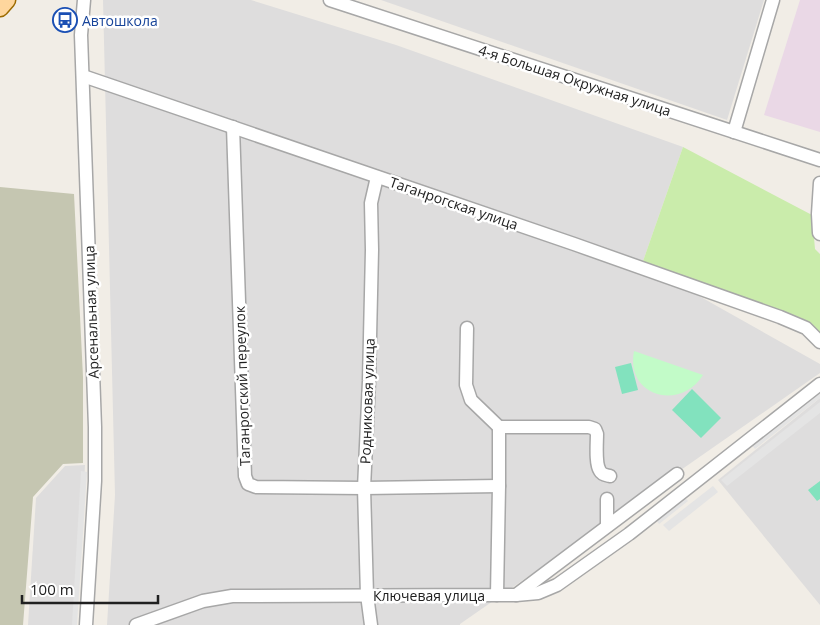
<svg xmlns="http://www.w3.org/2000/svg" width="820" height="625" font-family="'Open Sans',sans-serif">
<rect width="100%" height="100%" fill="#f1ede6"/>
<!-- residential -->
<g fill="#dedddd">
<polygon points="103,0 251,0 396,45 683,147 642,264 820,364 820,373 460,624 460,625 107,625 115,495"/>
<polygon points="381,0 764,0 727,120"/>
<polygon points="820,398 820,605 718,480"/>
<polygon points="85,465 76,625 28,625 36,498 65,466"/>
</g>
<!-- industrial -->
<polygon fill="#ead8e6" points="800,0 820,0 820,132 764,115"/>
<!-- construction -->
<polygon fill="#c5c6b1" points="0,187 74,194 83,377 83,463 63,464 33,497 23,625 0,625"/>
<!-- grass -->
<polygon fill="#caecab" points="683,147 812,215 815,249 820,254 820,335 801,318 759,303 642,264"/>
<!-- park -->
<path fill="#c2fbc8" d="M 634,351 L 703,375 C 680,412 625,396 634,351 Z"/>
<!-- pitch -->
<g fill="#82e2be">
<polygon points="631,363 638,390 622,394 615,367"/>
<polygon points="692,389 721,418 701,438 672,410"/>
<polygon points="820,481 820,499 817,501 808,490"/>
</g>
<!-- parking -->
<g fill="#e4e4e4">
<polygon points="820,387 820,398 755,449 750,443"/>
<polygon points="820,402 820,413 727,486 721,480"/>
<polygon points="81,471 87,472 77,625 72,625"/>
<polygon points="713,486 718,492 669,531 663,525"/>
<polygon points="683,495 688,501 659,524 654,517"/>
</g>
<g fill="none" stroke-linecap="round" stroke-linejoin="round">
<defs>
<g id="minor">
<polyline points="84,0 81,35 95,427 95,481 86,625"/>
<polyline points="330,0 820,160"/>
<polyline points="83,76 574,244 780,317 806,328 820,342"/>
<polyline points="233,127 245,476 248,484 256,487 364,488 499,486"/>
<polyline points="734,132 773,0"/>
<polyline points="820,183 818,214 819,233 820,234"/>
<polyline points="467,328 466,385 471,400 499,427"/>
<polyline points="607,526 607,499"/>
<polyline points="497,595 516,595 677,474"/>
<polyline points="516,595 538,593 557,585 629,534 820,384"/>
<path d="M 136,625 L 203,601 L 232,596 L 497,595 L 499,486 L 499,427 L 589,427 L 595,429 L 597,434 C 597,443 595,464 600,471 C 602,475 606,475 610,476"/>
<polyline points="371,625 367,595 364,488 369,381 372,250 371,203 377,177"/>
</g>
<polyline id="major" points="0,8 7,0"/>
</defs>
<!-- minor casing -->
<use href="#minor" stroke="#a7a7a7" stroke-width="15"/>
<!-- major casing -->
<use href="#major" stroke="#9c6b00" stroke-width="19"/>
<!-- minor -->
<use href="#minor" stroke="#fff" stroke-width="12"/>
<!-- major -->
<use href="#major" stroke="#fed69d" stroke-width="16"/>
</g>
<!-- icons -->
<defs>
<symbol id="bus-ring" viewBox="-11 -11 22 22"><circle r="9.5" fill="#fff" stroke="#1a4fb4" stroke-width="1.5"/><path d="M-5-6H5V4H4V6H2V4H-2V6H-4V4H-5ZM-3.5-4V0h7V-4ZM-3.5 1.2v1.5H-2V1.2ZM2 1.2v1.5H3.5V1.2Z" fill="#1a4fb4"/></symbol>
</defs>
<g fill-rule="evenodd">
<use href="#bus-ring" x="51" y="6" width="28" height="28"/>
</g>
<g text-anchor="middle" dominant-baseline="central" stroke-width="5" stroke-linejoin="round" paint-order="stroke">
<!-- transit labels -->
<g font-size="14" fill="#164399" stroke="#fff" text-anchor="start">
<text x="82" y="20">Автошкола</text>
</g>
<!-- street labels -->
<g font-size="14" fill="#202020" stroke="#fff">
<text transform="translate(575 80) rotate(18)">4-я Большая Окружная улица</text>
<text transform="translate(454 203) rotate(19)">Таганрогская улица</text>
<text transform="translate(91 312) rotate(-92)">Арсенальная улица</text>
<text transform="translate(242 386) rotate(-92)">Таганрогский переулок</text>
<text transform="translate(367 401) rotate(-88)">Родниковая улица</text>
<text x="429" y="595">Ключевая улица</text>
</g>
</g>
<!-- scale -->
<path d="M22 595v8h136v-8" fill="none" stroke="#202020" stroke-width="2.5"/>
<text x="30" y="595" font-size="15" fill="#202020" stroke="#ffffff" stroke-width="4" paint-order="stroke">100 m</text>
</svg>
